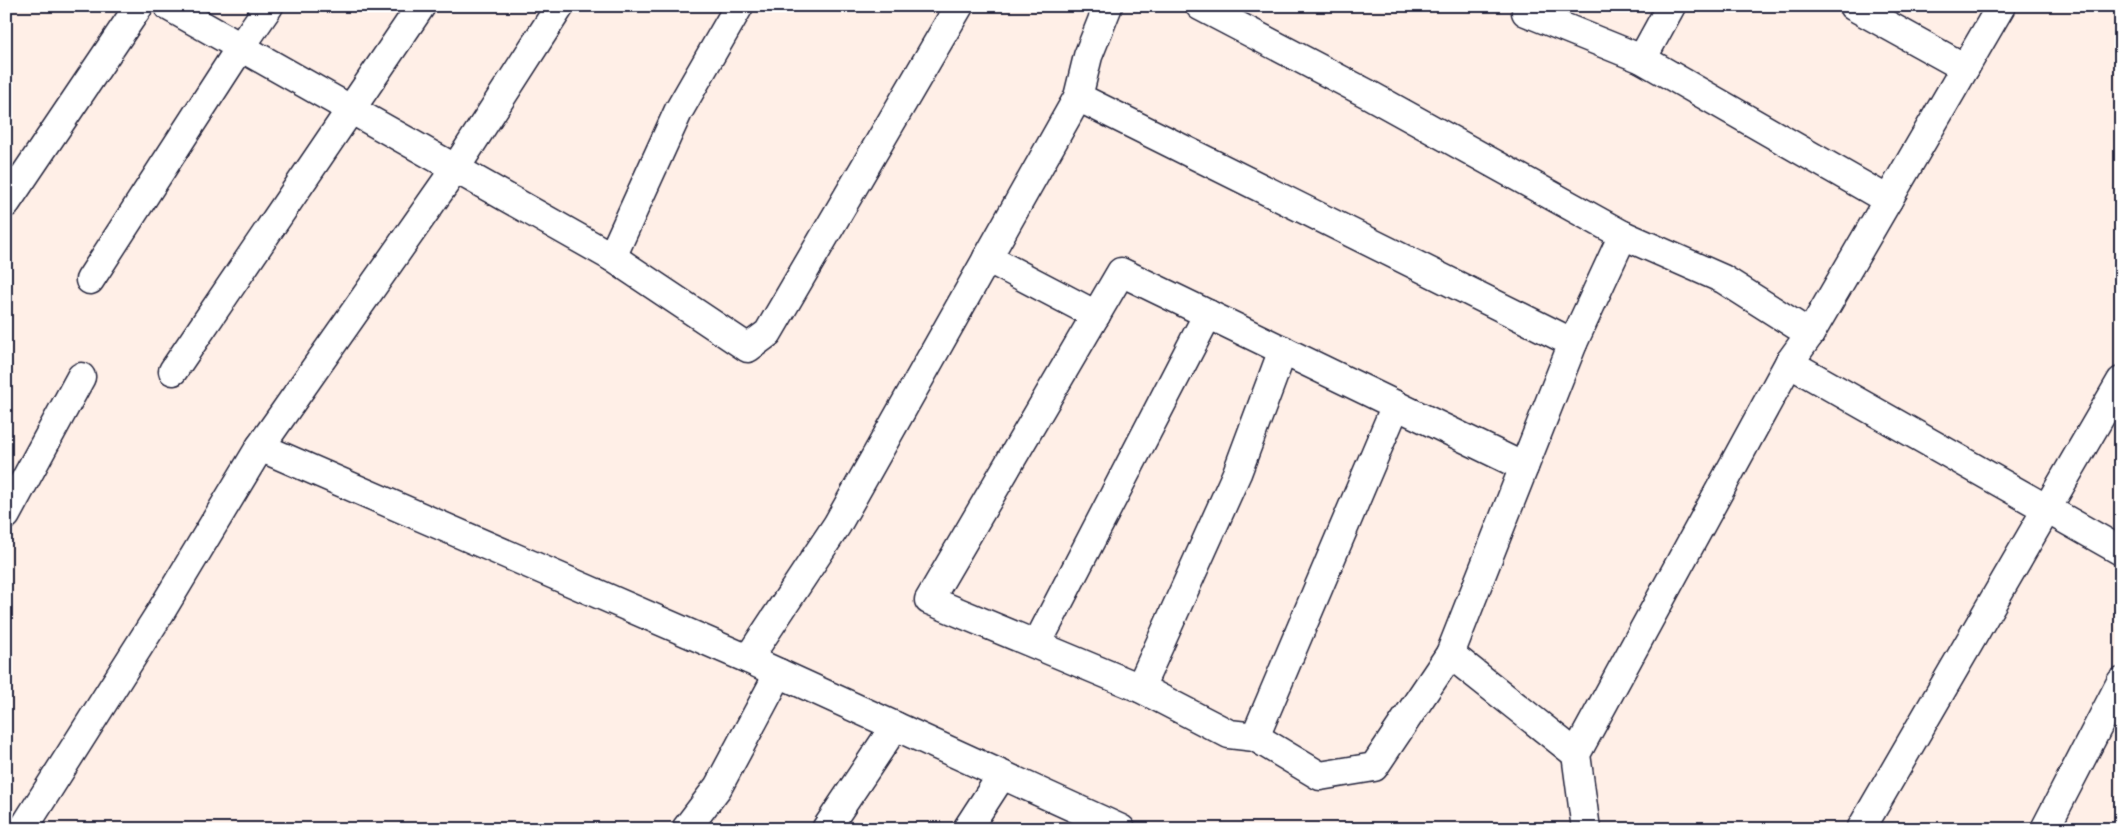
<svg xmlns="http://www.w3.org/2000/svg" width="2127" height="835" font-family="'Architects Daughter',sans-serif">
<rect width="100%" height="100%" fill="#ffefe7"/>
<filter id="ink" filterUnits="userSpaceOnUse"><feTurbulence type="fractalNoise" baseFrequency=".02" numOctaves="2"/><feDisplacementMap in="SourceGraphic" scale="10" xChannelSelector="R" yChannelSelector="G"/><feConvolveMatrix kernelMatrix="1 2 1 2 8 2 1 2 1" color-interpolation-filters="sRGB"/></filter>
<g filter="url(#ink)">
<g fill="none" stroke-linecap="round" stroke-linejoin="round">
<defs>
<g id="minor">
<polyline points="168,6 612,257 678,112 739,6"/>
<polyline points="1200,6 1368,94 1623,235 1723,279 1810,334"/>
<polyline points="1853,6 1965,68"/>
<polyline points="1526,12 1642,59 1888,200"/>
<polyline points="1642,59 1671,6"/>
<polyline points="1078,97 1088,56 1108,6"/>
<polyline points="6,203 139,6"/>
<polyline points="612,257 748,348 768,333 959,6"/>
<polyline points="987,258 1096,315"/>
<polyline points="90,280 240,48 269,6"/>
<polyline points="1573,343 1623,235"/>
<polyline points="1789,363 2121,551"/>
<polyline points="173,371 421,6"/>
<polyline points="260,447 748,659"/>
<polyline points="6,515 81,377"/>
<polyline points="1037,644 1208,314"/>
<polyline points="1450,654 1374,767 1320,776 1255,737 1229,734 1140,688 929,600 1121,272 1524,467"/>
<polyline points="1140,688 1237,473 1283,350"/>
<polyline points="1255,737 1396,405"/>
<polyline points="23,829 160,613 260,447 455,169 560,6"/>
<polyline points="686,829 718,787 779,673"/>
<polyline points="826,829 895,726"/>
<polyline points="967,829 1002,775"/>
<polyline points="1121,829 748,659 837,525 1078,97 1573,343 1450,654 1576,754"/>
<polyline points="1586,829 1576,754 1789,363 1810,334 2001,6"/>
<polyline points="1861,829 2121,381"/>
<polyline points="2045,829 2121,682"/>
</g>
</defs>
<!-- minor casing -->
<use href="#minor" stroke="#22223b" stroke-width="31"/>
<!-- minor -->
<use href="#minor" stroke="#fff" stroke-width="28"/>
</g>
</g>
<!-- margin -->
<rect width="2127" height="835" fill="none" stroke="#fff" stroke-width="25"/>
<rect x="12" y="12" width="2102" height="810" fill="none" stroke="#22223b" stroke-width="2" filter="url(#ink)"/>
</svg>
